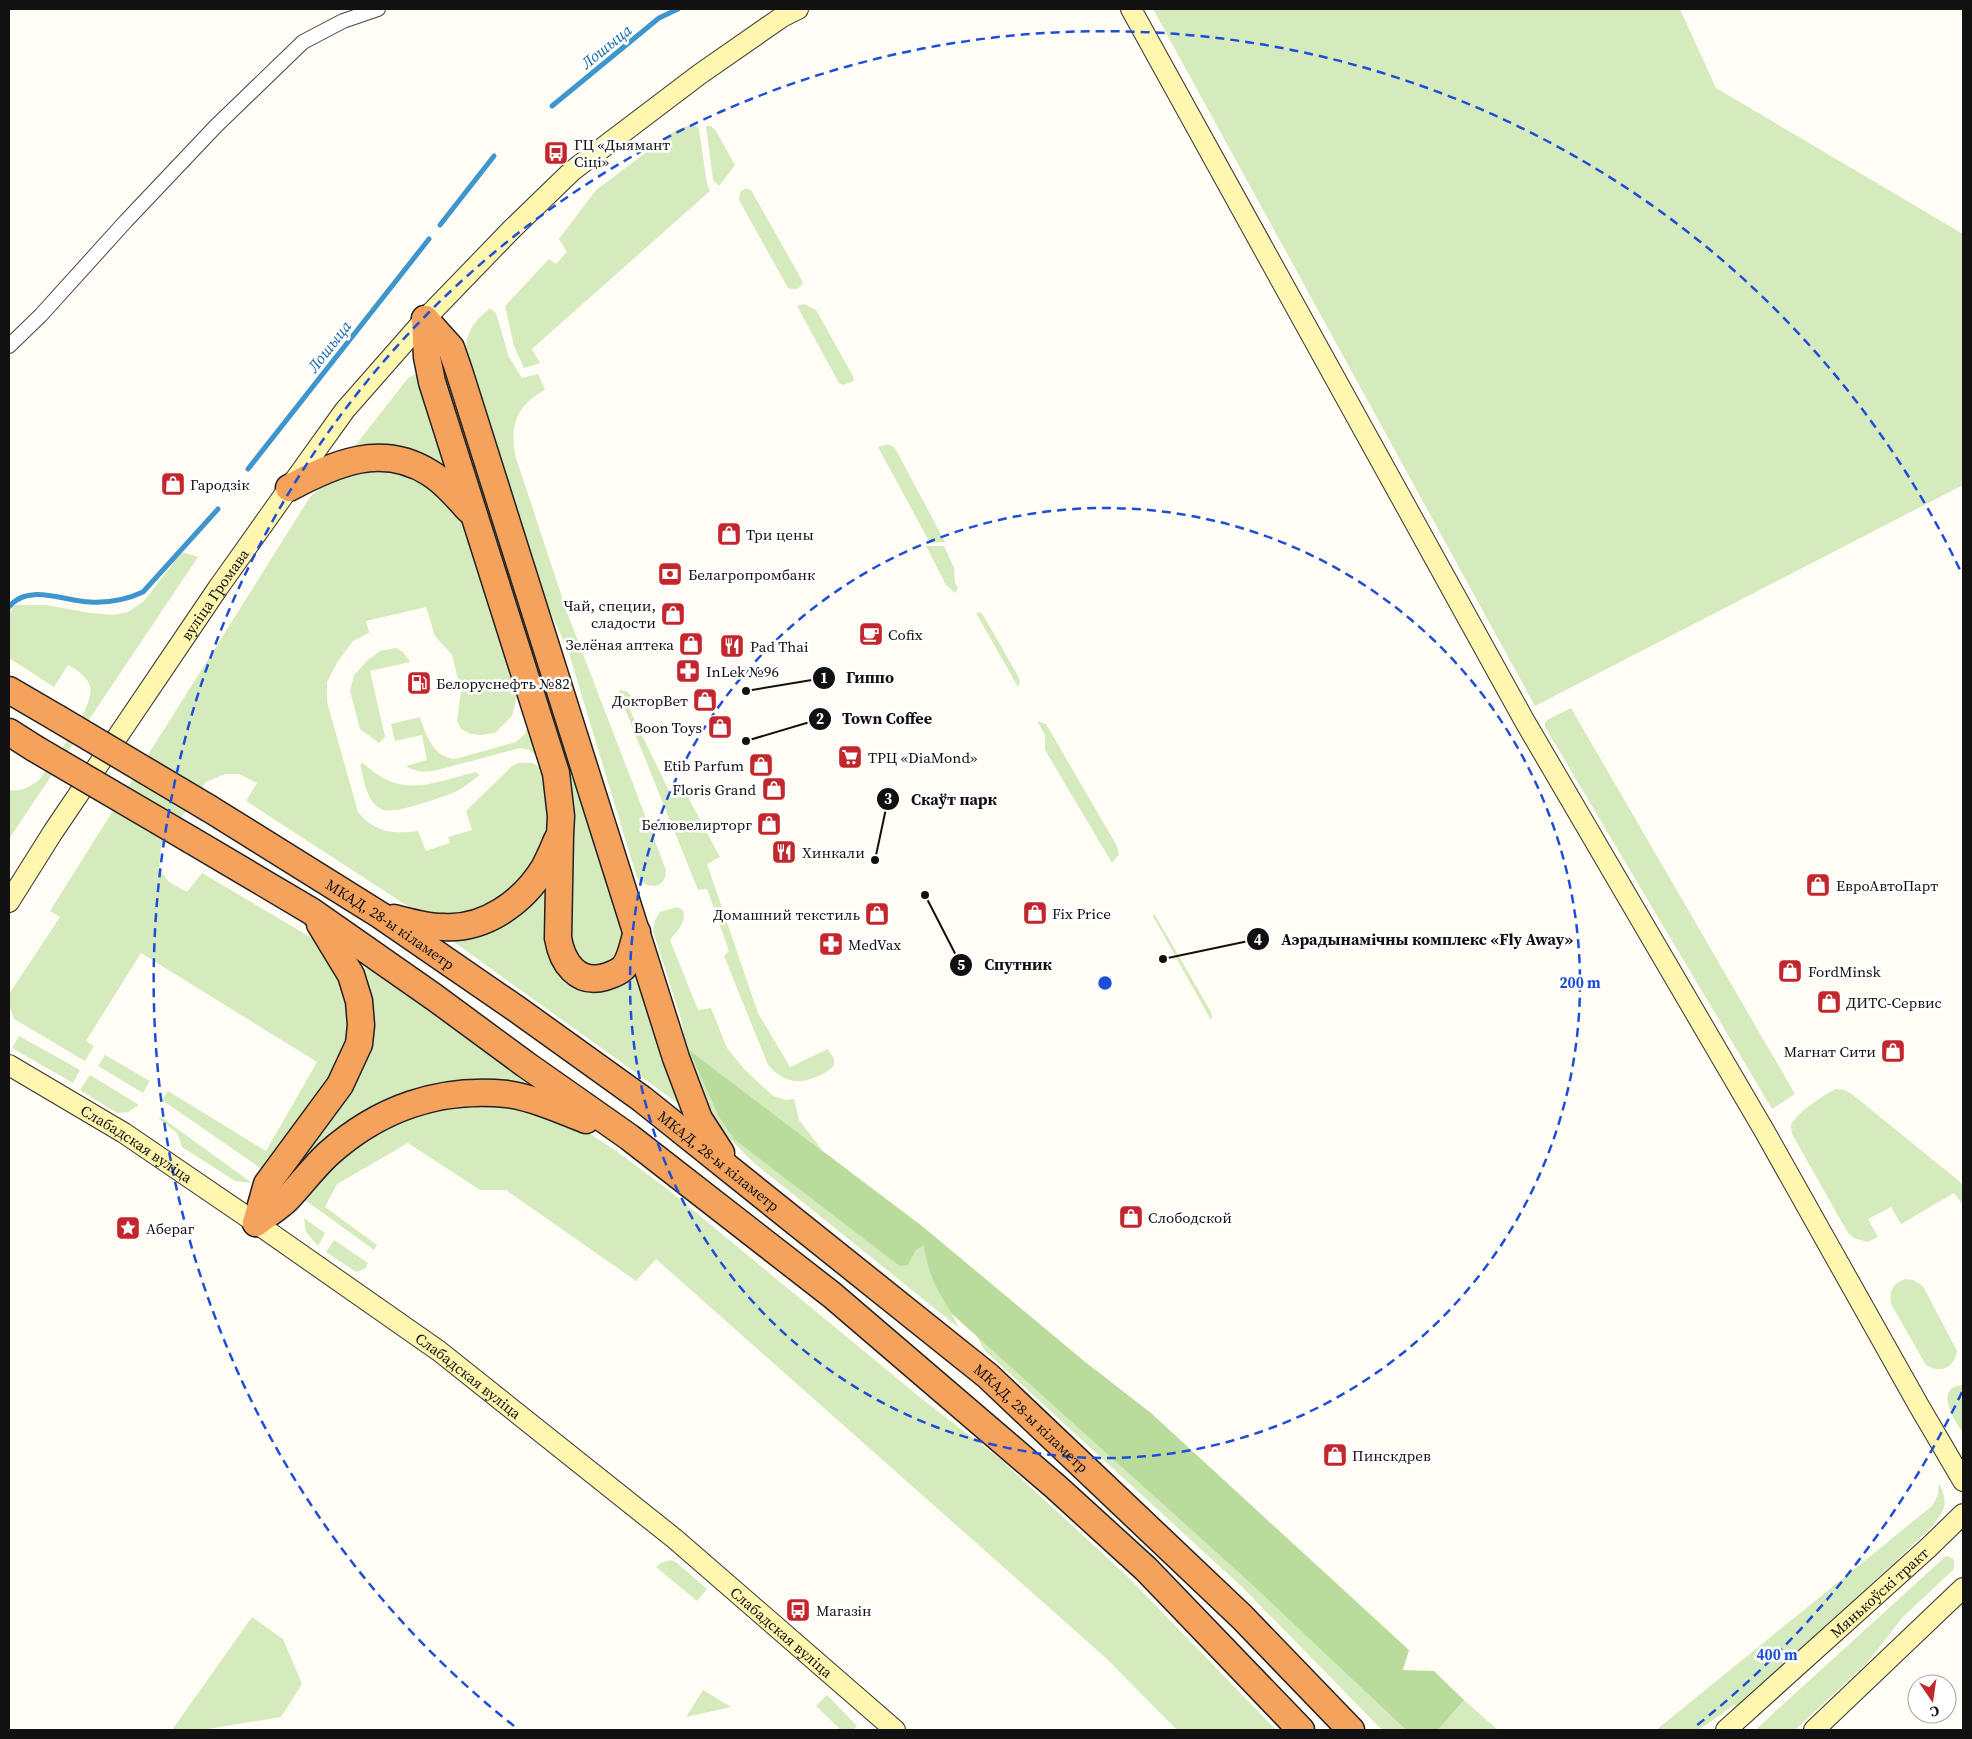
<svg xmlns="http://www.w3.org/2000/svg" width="1972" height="1739" font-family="'Source Serif 4',serif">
<rect width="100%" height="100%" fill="#fffdf5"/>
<!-- green -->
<g fill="#d5ebbd">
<polygon points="1153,9 1680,9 1716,88 1963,234 1963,485 1535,706"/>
<polygon points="688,126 696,126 699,129 707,184 710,191 532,349 540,363 524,368 514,346 505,306 549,259 556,264 567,252 559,239 596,190 676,130"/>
<polygon points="706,126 711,126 716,131 735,165 719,186 713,180"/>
<path d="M 746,188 L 751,190 L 803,282 C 800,290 795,290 788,288 L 739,200 L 740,192 Z"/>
<polygon points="804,304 816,310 853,376 854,381 843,385 839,383 797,306"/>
<path d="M 490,308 L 496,313 L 509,357 L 522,378 L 538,374 L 545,390 C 516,405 509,427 516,458 L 568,615 L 666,870 C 666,889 649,890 637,878 L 568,650 L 536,582 L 466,358 C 465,332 472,324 490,308 Z"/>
<polygon points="447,362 627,940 621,958 590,970 569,951 572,811 440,370"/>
<polygon points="415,374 422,376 449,471 351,451 408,378"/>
<polygon points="888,444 895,448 945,542 930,543 878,447"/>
<path d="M 386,467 L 424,478 L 461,515 L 518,691 L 512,716 L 495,733 L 481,735 L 471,734 L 461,729 L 457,721 L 461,691 L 452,655 L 435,636 L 426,607 L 366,621 L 369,633 L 353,641 L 338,661 L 327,682 L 327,702 L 358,812 C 375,833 393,834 418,831 L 426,851 L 450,843 L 448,837 L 472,830 L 466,811 L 512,766 L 519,763 L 532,763 L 538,766 L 545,775 L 551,792 L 545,853 L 489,913 L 426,918 L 246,801 L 257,783 L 239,774 L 225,774 L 206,782 L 161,847 L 159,869 L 169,882 L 187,892 L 202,873 L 327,947 L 352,1007 L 345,1062 L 269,1174 L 162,1100 L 168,1091 L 266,1151 L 317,1062 L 141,953 L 86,1041 L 94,1046 L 85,1061 L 14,1019 L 10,1008 L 9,994 L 60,917 L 50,911 L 310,497 C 339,472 348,471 386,467 Z"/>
<polygon points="926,546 944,546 954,568 955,583 958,588 955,593 946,585"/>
<path d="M 182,552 L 198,557 L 9,839 L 9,790 C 21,792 29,787 39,780 C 52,762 96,707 90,686 C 87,676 77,670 68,665 L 54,687 L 9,658 L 9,612 L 11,612 L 14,605 L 46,605 L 91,613 L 113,615 L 128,612 L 144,601 Z"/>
<polygon points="980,612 983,615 1017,674 1020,681 1018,687 976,613"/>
<polygon points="396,648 403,652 410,662 370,671 385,737 379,743 360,729 350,691 354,675 368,660 380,651"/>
<path d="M 620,690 C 629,691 632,695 633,703 L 629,708 L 669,791 L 676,788 L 683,788 L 720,857 L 707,864 L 758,1013 L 790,1067 L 828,1049 L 834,1059 L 834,1065 C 830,1070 824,1074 818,1076 C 797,1086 783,1081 768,1065 L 724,956 L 729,951 L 707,889 L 698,890 L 619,694 Z"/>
<polygon points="1571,708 1795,1094 1772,1109 1545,727 1545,723 1547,720"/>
<path d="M 420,717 C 426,735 433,757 455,759 L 516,742 L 525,734 L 529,723 L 538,756 L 529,750 L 520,748 L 434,771 C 423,772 415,772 406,766 L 427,760 L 422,735 L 395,741 L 391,724 Z"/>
<polygon points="1037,721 1046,724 1117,846 1119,854 1112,863 1045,750 1045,735"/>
<path d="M 363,763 C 403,800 430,783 476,772 L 480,775 C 472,780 464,788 455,792 C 442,797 392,816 381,809 C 366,801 364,779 360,765 Z"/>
<polygon points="553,873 565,973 637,965 689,1111 440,932"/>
<path d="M 677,907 L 683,910 C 687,923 677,930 670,940 L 698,1010 L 711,1008 L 727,1048 L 745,1070 L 773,1096 L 786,1100 L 794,1099 L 799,1120 L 823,1151 L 690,1051 L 908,1265 L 916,1250 L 925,1244 C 926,1279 945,1298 959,1328 L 753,1162 L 719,1128 L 710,1112 L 688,1058 L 681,1019 L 653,931 L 655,920 L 660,912 Z"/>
<polygon points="1155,915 1211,1012 1212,1016 1211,1020 1153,916"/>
<polygon points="367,967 527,1081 527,1089 448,1086 278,1190 351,1087 363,971"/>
<polygon points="19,1036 80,1070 73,1083 12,1048"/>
<polygon points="105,1055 150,1081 143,1093 98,1066"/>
<polygon points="90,1075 139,1105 128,1112 117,1113 80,1090"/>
<path d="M 1836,1089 L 1845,1090 L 1853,1095 L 1959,1181 L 1963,1186 L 1963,1205 L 1954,1193 L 1901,1224 L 1891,1207 L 1868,1219 L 1878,1237 L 1868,1242 L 1854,1238 L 1848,1233 L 1792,1134 C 1792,1133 1791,1127 1791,1126 C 1793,1115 1826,1093 1836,1089 Z"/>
<path d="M 441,1104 L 508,1104 L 580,1127 L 616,1151 L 666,1188 L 927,1403 L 999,1458 L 1128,1577 L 1276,1730 L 1177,1730 L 1107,1659 L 656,1259 L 636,1281 L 506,1190 L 480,1190 L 408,1143 L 337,1184 L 325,1207 L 377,1245 L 374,1250 L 305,1200 C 321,1171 348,1141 379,1127 C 399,1119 421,1112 441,1104 Z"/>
<polygon points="161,1117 252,1183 235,1181 182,1147 177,1133 159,1119"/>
<polygon points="304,1218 325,1233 318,1246 306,1232"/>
<polygon points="334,1240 368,1263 365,1269 356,1272 326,1252"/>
<path d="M 1905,1279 L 1913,1280 L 1923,1286 L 1957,1351 C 1954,1368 1941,1374 1926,1365 L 1891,1304 C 1889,1291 1892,1284 1905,1279 Z"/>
<polygon points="976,1335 1247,1580 1406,1730 1382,1730 1242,1587 985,1351"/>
<path d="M 1963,1385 L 1963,1433 C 1954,1420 1933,1387 1963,1385 Z"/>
<path d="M 1939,1483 C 1949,1504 1945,1509 1932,1527 L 1738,1708 L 1734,1705 L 1699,1730 L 1656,1730 L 1932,1506 L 1938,1495 Z"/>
<path d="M 1946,1556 L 1952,1558 C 1955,1562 1955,1565 1953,1570 L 1903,1617 L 1867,1663 L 1795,1730 L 1755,1730 Z"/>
<polygon points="670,1560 676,1562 707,1589 697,1601 656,1567 661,1563"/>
<polygon points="252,1617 283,1639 302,1684 281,1717 202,1730 172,1730"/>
<polygon points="703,1690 731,1707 686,1717"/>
<polygon points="827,1695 857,1726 854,1730 841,1730 816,1706"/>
<polygon points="1464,1700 1498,1730 1438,1730"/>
</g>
<!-- forest -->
<path fill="#b9dc9c" d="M 689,1050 L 922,1226 L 1084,1361 L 1151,1413 L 1409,1650 L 1403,1670 L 1434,1671 L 1464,1700 L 1438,1730 L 1406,1730 L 1247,1580 L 952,1314 C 937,1290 927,1273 924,1245 L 916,1250 L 908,1265 L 902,1266 L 897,1264 L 734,1139 L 719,1117 Z"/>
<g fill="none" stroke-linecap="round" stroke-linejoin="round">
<!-- stream -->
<g stroke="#3f96cf" stroke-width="5">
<polyline points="552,106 659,18 678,9"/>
<polyline points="440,225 494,156"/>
<polyline points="248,469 429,239"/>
<path d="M 9,607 C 27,583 64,601 90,602 C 108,603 126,600 143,592 L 218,509"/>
</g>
<defs>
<polyline id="street" points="9,346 41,315 126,221 216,126 303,42 343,21 378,9"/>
<g id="secondary">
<polyline points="1131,9 1524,720 1765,1132 1919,1406 1963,1481"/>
<path id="s1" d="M 9,902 L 53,832 L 218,588 L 289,488 L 345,410 L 425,319 L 512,229 L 572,171 L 700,74 L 782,17 L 798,9"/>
<path id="s2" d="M 9,1065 L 124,1133 L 256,1223 L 439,1351 L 675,1539 L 895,1730"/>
<path id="s3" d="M 1726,1730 L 1928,1548 L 1963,1514"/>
<polyline points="1814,1730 1963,1588"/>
</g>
<g id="highway">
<polyline points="425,319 451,348 459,371 676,1058 699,1119 721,1153"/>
<path d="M 425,319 L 427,357 L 432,382 L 556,773 L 561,816 L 560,835 L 558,938 C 562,962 577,985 605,977 C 611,975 618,973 623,968 C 631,960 633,943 637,932"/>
<path d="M 289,488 C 334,464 381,442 430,473 C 445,482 457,497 469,510"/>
<polyline points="9,690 57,718"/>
<polyline points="9,732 34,748"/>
<path id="s4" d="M 210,809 L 380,915 L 518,1010 L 642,1099 L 988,1376 L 1242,1617 L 1351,1730"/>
<polyline points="191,840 311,911 434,997 525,1064 629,1137 832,1295 1056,1487 1146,1569 1301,1730"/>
<path d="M 394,918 C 410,922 426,927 443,927 C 485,930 523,902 544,868 C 549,859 553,849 557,840"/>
<path d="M 256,1223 C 267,1214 280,1207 289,1197 C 302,1183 314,1167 328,1154 C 378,1109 439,1087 507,1094 C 534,1098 561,1110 586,1120"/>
<polyline points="256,1223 267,1184 340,1085 359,1044 361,1025 359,1001 351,975 320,924"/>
</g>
</defs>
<!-- street casing -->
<use href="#street" stroke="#444" stroke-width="16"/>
<!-- secondary casing -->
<use href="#secondary" stroke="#333" stroke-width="22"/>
<!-- highway casing -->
<use href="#highway" stroke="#222" stroke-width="29"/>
<!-- street -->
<use href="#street" stroke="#fff" stroke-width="14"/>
<!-- secondary -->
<use href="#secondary" stroke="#fff6b0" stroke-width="20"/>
<!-- highway -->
<use href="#highway" stroke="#f5a25d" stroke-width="26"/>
<defs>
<g id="highway-bridge">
<polyline points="57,718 210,809"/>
<polyline points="34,748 191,840"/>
</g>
</defs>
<!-- highway-bridge casing -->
<use href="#highway-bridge" stroke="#222" stroke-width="29" stroke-linecap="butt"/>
<!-- highway-bridge -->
<use href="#highway-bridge" stroke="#f5a25d" stroke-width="26"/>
</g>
<!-- distance rings -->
<g fill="none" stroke="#1d4ed8" stroke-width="2.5" stroke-dasharray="9 6">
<circle cx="1105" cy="983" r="475"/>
<path d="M1962 1392A950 950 0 0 1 1696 1726M514 1726A950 950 0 1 1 1962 574"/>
</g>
<!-- icons -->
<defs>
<symbol id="bus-square" viewBox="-11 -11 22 22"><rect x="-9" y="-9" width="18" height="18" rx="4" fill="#c4262e" stroke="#fff"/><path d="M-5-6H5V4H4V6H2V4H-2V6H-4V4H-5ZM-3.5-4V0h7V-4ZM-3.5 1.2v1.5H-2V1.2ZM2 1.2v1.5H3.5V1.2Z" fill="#fff"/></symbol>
<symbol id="shop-square" viewBox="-11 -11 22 22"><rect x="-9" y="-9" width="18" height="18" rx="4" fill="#c4262e" stroke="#fff"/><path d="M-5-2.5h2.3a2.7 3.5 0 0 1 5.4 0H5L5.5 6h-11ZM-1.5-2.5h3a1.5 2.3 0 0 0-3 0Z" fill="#fff"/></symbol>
<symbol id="bank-square" viewBox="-11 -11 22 22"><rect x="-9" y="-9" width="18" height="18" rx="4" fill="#c4262e" stroke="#fff"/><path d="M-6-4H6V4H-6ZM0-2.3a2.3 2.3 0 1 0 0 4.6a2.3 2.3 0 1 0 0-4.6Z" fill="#fff"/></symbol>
<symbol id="cafe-square" viewBox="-11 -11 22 22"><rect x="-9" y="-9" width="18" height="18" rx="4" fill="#c4262e" stroke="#fff"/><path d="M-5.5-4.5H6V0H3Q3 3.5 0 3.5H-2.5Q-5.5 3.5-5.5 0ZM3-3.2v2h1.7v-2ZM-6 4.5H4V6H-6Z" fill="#fff"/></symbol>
<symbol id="restaurant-square" viewBox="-11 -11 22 22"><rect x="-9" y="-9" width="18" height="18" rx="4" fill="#c4262e" stroke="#fff"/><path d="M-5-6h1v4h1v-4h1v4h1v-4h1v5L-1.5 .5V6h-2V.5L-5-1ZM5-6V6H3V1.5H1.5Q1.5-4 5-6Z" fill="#fff"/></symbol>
<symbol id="pharmacy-square" viewBox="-11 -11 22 22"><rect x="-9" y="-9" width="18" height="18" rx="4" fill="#c4262e" stroke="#fff"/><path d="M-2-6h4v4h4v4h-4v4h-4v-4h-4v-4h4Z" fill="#fff"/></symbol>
<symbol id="fuel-square" viewBox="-11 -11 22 22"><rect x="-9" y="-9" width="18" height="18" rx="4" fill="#c4262e" stroke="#fff"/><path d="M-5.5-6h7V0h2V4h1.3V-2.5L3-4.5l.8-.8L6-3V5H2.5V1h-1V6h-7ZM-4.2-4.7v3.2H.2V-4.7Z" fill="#fff"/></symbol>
<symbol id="supermarket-square" viewBox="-11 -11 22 22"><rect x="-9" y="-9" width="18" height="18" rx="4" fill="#c4262e" stroke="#fff"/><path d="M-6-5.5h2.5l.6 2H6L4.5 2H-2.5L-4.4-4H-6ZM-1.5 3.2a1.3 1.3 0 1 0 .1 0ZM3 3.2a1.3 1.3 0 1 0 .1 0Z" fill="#fff"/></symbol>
<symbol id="sight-square" viewBox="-11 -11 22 22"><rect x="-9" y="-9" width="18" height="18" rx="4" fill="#c4262e" stroke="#fff"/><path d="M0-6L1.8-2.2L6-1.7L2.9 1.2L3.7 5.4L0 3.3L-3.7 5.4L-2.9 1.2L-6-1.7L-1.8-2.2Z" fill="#fff"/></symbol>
</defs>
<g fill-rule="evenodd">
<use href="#bus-square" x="542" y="139" width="28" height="28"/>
<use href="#shop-square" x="159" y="470" width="28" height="28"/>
<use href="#shop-square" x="715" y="520" width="28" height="28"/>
<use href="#bank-square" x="656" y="560" width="28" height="28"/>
<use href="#shop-square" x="659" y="600" width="28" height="28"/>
<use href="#cafe-square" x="857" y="620" width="28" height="28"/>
<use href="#shop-square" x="677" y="630" width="28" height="28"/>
<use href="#restaurant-square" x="718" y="632" width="28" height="28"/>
<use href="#pharmacy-square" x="674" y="657" width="28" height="28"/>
<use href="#fuel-square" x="405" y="669" width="28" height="28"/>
<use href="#shop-square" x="691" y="686" width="28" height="28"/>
<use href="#shop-square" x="706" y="713" width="28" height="28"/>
<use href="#supermarket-square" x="836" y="743" width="28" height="28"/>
<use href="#shop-square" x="747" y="751" width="28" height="28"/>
<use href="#shop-square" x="760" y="775" width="28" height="28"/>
<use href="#shop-square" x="755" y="810" width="28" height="28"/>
<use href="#restaurant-square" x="770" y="838" width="28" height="28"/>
<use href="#shop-square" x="1804" y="871" width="28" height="28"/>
<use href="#shop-square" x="1021" y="899" width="28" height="28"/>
<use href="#shop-square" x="863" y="900" width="28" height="28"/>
<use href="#pharmacy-square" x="817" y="930" width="28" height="28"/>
<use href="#shop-square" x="1776" y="957" width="28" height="28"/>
<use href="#shop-square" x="1815" y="988" width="28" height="28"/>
<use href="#shop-square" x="1879" y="1037" width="28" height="28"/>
<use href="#shop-square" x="1117" y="1203" width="28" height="28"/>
<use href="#sight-square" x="114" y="1214" width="28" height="28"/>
<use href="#shop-square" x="1321" y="1441" width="28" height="28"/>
<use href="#bus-square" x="784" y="1596" width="28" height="28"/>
</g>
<g text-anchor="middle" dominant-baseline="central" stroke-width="5" stroke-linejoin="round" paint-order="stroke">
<!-- poi labels -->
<g font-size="15" fill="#111" stroke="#fff" text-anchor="start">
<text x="574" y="144">ГЦ «Дыямант<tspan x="574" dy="17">Сіці»</tspan></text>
<text x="190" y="484">Гародзік</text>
<text x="746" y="534">Три цены</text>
<text x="688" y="574">Белагропромбанк</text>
<text x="656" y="605" text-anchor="end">Чай, специи,<tspan x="656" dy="17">сладости</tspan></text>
<text x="888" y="634">Cofix</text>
<text x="674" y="644" text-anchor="end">Зелёная аптека</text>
<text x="750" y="646">Pad Thai</text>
<text x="706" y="671">InLek №96</text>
<text x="436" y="683">Белоруснефть №82</text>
<text x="688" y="700" text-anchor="end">ДокторВет</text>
<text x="702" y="727" text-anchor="end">Boon Toys</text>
<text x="868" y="757">ТРЦ «DiaMond»</text>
<text x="744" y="765" text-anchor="end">Etib Parfum</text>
<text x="756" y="789" text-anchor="end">Floris Grand</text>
<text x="752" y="824" text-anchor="end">Белювелирторг</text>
<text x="802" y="852">Хинкали</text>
<text x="1836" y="885">ЕвроАвтоПарт</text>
<text x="1052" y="913">Fix Price</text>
<text x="860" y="914" text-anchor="end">Домашний текстиль</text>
<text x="848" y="944">MedVax</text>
<text x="1808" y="971">FordMinsk</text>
<text x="1846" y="1002">ДИТС-Сервис</text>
<text x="1876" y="1051" text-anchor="end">Магнат Cити</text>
<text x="1148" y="1217">Слободской</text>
<text x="146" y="1228">Абераг</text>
<text x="1352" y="1455">Пинскдрев</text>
<text x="816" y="1610">Магазін</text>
</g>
<!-- street labels -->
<g font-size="15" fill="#111" stroke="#fff">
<text stroke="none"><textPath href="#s1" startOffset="370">вуліца Громава</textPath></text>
<text stroke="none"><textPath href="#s4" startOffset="214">МКАД, 28-ы кіламетр</textPath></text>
<text stroke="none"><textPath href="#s2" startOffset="150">Слабадская вуліца</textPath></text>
<text stroke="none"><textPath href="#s4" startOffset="619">МКАД, 28-ы кіламетр</textPath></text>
<text stroke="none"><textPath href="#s2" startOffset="555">Слабадская вуліца</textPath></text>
<text stroke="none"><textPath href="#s4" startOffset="1024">МКАД, 28-ы кіламетр</textPath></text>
<text stroke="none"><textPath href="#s3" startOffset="206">Мянькоўскі тракт</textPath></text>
<text stroke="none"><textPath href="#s2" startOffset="960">Слабадская вуліца</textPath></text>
</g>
<!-- water labels -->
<g font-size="16" font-style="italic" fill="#1768a6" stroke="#fff">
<text transform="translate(606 46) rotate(-39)">Лошыца</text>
<text transform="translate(329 346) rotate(-52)">Лошыца</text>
</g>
</g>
<circle cx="1105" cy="983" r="8" fill="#1d4ed8" stroke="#fff" stroke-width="2.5"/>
<g font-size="15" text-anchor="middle" font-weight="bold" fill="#1d4ed8" stroke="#fff" stroke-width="5" stroke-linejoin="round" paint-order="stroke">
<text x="1580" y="988">200 m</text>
<text x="1777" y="1660">400 m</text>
</g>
<!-- callouts -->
<path fill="none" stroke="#111" stroke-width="2" d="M746 691L824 678M746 741L820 719M875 860L888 799M1163 959L1258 939M925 895L961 965"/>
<g fill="#111" stroke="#fff" stroke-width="2">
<circle cx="746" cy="691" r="5"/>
<circle cx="746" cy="741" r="5"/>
<circle cx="875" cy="860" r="5"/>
<circle cx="1163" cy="959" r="5"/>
<circle cx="925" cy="895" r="5"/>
<circle cx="824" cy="678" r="12"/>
<circle cx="820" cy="719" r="12"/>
<circle cx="888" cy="799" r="12"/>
<circle cx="1258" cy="939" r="12"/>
<circle cx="961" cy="965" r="12"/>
</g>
<g font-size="15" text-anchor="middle" font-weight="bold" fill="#fff">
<text x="824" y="683">1</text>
<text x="820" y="724">2</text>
<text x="888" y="804">3</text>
<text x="1258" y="945">4</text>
<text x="961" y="970">5</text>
</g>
<g font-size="16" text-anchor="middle" font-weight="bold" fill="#111" stroke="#fff" stroke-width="5" stroke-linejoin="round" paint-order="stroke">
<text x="870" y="683">Гиппо</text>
<text x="887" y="724">Town Coffee</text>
<text x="954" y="805">Скаўт парк</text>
<text x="1427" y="945">Аэрадынамічны комплекс «Fly Away»</text>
<text x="1018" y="970">Спутник</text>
</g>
<!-- border -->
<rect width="1972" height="1739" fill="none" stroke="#111111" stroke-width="20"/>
<!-- north arrow -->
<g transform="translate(1932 1699) rotate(167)"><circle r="24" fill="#ffffff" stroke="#a0a0a0"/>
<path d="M0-4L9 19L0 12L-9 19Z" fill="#c4262e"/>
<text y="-8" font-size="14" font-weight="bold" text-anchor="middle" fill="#111111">С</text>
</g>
</svg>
